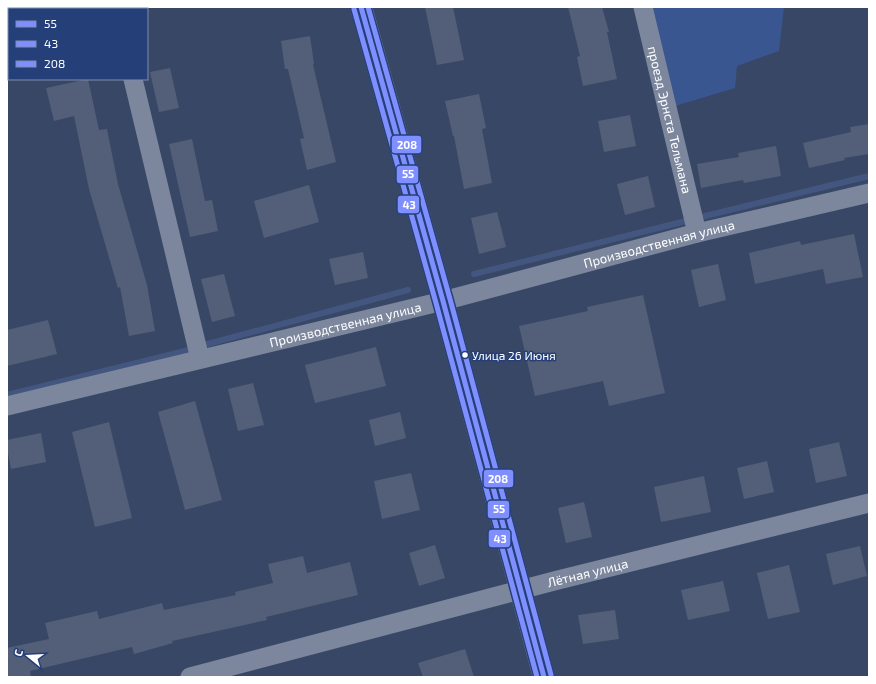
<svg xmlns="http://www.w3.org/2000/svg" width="876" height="684" font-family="'Exo 2',sans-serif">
<rect width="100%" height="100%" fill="#384766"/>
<!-- green -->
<polygon fill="#395690" points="650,7 784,7 779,51 737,66 735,88 675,106"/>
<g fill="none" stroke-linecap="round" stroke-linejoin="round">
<!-- stream -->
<g stroke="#43567f" stroke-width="6">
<polyline points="701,217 869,176"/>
<polyline points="474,274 686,221"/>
<polyline points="204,345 408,290"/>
<polyline points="7,395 193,349"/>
</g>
</g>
<!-- building -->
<g fill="#535f78">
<polygon points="425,7 453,7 464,60 437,65"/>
<polygon points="568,7 602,7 609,32 607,32 617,79 583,86 577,57 580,56"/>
<polygon points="310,36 314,64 313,65 336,162 307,170 300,139 304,138 288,69 285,69 281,41"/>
<polygon points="170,68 179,108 159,112 150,72"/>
<polygon points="88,79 99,130 107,129 118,184 147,285 155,331 129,336 120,287 118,288 89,189 74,116 54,121 46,88"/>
<polygon points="479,94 486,128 482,129 492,183 464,189 454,136 453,136 445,101"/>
<polygon points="630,115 636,146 604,152 598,121"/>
<polygon points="869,124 869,154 844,158 845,160 809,168 803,143 851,132 850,127"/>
<polygon points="192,139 205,201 212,200 218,231 190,237 169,144"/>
<polygon points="776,146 781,176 744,183 743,180 701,188 697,164 739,157 738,153"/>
<polygon points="648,176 655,207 625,215 617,184"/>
<polygon points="309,185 319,222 264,238 254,201"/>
<polygon points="497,212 506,247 479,254 471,218"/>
<polygon points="854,234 863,277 826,284 823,269 755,284 749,253 800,241 801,245"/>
<polygon points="363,252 368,278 335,285 329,259"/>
<polygon points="718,264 726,300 699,307 691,270"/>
<polygon points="224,274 235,316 212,322 201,279"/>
<polygon points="643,295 665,393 609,406 603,381 535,396 519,326 588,311 587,307"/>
<polygon points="48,320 57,354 7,366 7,330"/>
<polygon points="376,347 386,386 315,403 305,365"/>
<polygon points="253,383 264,425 238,431 228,389"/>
<polygon points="195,401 222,500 185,510 158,412"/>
<polygon points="400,412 406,438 375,446 369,420"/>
<polygon points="109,422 132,518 95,527 72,432"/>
<polygon points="41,433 46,462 11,469 7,448 7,440"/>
<polygon points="839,442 847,476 816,483 809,449"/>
<polygon points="767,461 774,492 744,499 737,468"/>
<polygon points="411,473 420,510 382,519 374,481"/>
<polygon points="704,476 711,512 661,522 654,487"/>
<polygon points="584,502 592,537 566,543 558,508"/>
<polygon points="435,545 445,578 419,586 409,553"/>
<polygon points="860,546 867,576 833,585 826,554"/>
<polygon points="303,556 307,573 350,562 358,595 266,617 267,620 172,641 173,643 134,654 132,647 30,671 31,677 7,677 7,648 49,639 45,623 97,611 99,619 162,603 164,610 236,595 235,592 273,583 268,564"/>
<polygon points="789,565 800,612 768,619 757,573"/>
<polygon points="723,581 730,611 688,620 681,590"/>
<polygon points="615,610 619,639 583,644 578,615"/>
<polygon points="465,649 474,677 423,677 418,663"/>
</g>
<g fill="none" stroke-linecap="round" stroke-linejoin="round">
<!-- minor -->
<g stroke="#7c879d" stroke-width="19">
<polyline points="116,7 117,9"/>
<path id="s1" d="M 643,7 L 697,233"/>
<polyline points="133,79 200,359"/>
<path id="s2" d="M 7,406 L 443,301 L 697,233 L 869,193"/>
<path id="s3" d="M 190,677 L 558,580 L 869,503"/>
</g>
<!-- secondary -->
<polyline stroke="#788399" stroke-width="22" points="361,7 443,301 544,677"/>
<defs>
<polyline id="bus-1" points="361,7 443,301 544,677"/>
<polyline id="bus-2" points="354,9 436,303 537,677"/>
<polyline id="bus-3" points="368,7 450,299 551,675"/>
</defs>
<!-- bus-1 casing -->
<use href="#bus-1" stroke="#254079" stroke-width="8"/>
<!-- bus-2 casing -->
<use href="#bus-2" stroke="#254079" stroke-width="8"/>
<!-- bus-3 casing -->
<use href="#bus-3" stroke="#254079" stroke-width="8"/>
<!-- bus-1 -->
<use href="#bus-1" stroke="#808fff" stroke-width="5"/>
<!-- bus-2 -->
<use href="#bus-2" stroke="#808fff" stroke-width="5"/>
<!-- bus-3 -->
<use href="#bus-3" stroke="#808fff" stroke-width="5"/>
</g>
<!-- markers -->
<circle fill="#fff" stroke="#254079" stroke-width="1.5" cx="465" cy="355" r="3.5"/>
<g text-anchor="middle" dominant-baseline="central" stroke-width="3" stroke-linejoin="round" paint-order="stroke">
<!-- bus labels -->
<g font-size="12" fill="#fff" stroke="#254079" text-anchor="start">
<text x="472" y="355">Улица 26 Июня</text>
</g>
<!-- street labels -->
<g font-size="13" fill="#fff" stroke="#254079">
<text stroke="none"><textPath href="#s1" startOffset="116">проезд Эрнста Тельмана</textPath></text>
<text stroke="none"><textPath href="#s2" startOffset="672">Производственная улица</textPath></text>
<text stroke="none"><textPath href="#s2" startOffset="348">Производственная улица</textPath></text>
<text stroke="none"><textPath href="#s3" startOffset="411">Лётная улица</textPath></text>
</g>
</g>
<g stroke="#254079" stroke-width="1.5">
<rect x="391" y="135" width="31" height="19" rx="4" fill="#808fff"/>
<rect x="396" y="165" width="23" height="19" rx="4" fill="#808fff"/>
<rect x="397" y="195" width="23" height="19" rx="4" fill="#808fff"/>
<rect x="483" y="469" width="31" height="19" rx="4" fill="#808fff"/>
<rect x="487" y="500" width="23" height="19" rx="4" fill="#808fff"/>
<rect x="488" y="529" width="23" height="19" rx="4" fill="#808fff"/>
</g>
<g font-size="11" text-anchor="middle" font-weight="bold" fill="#fff">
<text x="407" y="149">208</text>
<text x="408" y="178">55</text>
<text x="409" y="209">43</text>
<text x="498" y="483">208</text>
<text x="499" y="513">55</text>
<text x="500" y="543">43</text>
</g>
<!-- border -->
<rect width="876" height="684" fill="none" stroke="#ffffff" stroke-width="16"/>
<!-- legend -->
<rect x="8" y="8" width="140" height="72" fill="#254079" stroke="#7c8caf"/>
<rect x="16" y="21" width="20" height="6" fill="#808fff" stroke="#7c8caf"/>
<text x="44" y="28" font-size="12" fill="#ffffff">55</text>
<rect x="16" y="41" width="20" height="6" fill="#808fff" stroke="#7c8caf"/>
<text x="44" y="48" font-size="12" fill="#ffffff">43</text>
<rect x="16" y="61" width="20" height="6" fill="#808fff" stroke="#7c8caf"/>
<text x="44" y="68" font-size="12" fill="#ffffff">208</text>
<!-- north arrow -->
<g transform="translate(28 656) rotate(288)" stroke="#254079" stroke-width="3" paint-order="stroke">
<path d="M0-3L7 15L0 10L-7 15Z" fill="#ffffff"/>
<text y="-6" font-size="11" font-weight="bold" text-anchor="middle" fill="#ffffff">С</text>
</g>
</svg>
